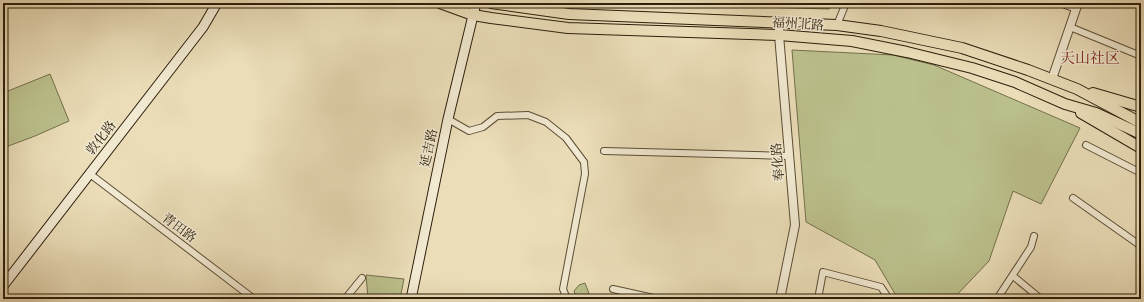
<svg xmlns="http://www.w3.org/2000/svg" width="1144" height="302" font-family="Cardo,'Noto Serif SC',serif">
<rect width="100%" height="100%" fill="#eaddb8"/>
<filter id="stains"><feTurbulence type="fractalNoise" baseFrequency=".005" numOctaves="4"/><feColorMatrix values="0 0 0 0 .2 0 0 0 0 .09 0 0 0 0 .02 0 0 0 .5 -.17"/></filter>
<radialGradient id="worn" r=".72"><stop offset=".6" stop-color="#630" stop-opacity="0"/><stop offset="1" stop-color="#630" stop-opacity=".3"/></radialGradient>
<!-- green -->
<g fill="#bbc08c" stroke="#746f4c">
<polygon points="613,3 833,3 829,9"/>
<polygon points="792,50 893,55 934,65 1080,128 1041,204 1013,191 989,261 953,299 898,299 875,260 806,222"/>
<polygon points="50,74 69,121 35,136 3,148 3,93"/>
<polygon points="366,275 404,279 400,299 368,299"/>
<polygon points="585,283 591,299 577,299 574,291 579,285"/>
</g>
<g fill="none" stroke-linecap="round" stroke-linejoin="round">
<defs>
<g id="minor">
<polyline points="1060,3 1076,9"/>
<polyline points="837,25 846,3"/>
<polyline points="1070,27 1141,56"/>
<polyline points="448,119 469,131 483,127 497,116 528,115 546,122 566,138 584,162 585,174 563,289 567,299"/>
<polyline points="1086,145 1141,173"/>
<polyline points="604,151 789,156"/>
<polyline points="90,174 254,299"/>
<polyline points="1073,198 1141,246"/>
<polyline points="1013,276 1041,299"/>
<polyline points="613,289 658,299"/>
<polyline points="345,299 362,278"/>
<polyline points="818,299 823,272 881,287 889,299"/>
<polyline points="997,299 1031,247 1034,236"/>
</g>
<g id="tertiary">
<polyline points="779,21 779,35 795,225 780,299"/>
<polyline points="1052,79 1078,3"/>
</g>
<g id="secondary">
<polyline points="3,286 203,27 217,3"/>
<polyline points="411,299 448,119 476,3"/>
</g>
<g id="primary">
<polyline points="440,3 473,15 491,18 568,28 779,35 852,41 907,52 972,68 1015,82 1065,104 1096,113 1141,134"/>
<polyline points="491,3 569,14 837,25 881,31 962,48 1028,70 1077,89 1141,123"/>
<polyline points="1093,93 1141,107"/>
<polyline points="1081,113 1141,148"/>
</g>
</defs>
<!-- minor casing -->
<use href="#minor" stroke="#5c4e36" stroke-width="8"/>
<!-- tertiary casing -->
<use href="#tertiary" stroke="#5c4e36" stroke-width="10"/>
<!-- secondary casing -->
<use href="#secondary" stroke="#2d1e0b" stroke-width="11"/>
<!-- primary casing -->
<use href="#primary" stroke="#2d1e0b" stroke-width="12"/>
<!-- minor -->
<use href="#minor" stroke="#f1e9d1" stroke-width="6"/>
<!-- tertiary -->
<use href="#tertiary" stroke="#f1e9d1" stroke-width="8"/>
<!-- secondary -->
<use href="#secondary" stroke="#f1e9d1" stroke-width="9"/>
<!-- primary -->
<use href="#primary" stroke="#eaddb8" stroke-width="10"/>
</g>
<g text-anchor="middle" dominant-baseline="central" stroke-width="3" stroke-linejoin="round" paint-order="stroke">
<!-- street labels -->
<g font-size="13" fill="#2d1e0b" stroke="#f1e9d1">
<text transform="translate(798 24) rotate(4)">福州北路</text>
<text transform="translate(101 138) rotate(-52)">敦化路</text>
<text transform="translate(429 148) rotate(-78)">延吉路</text>
<text transform="translate(778 162) rotate(-95)">奉化路</text>
<text transform="translate(179 228) rotate(37)">青田路</text>
</g>
<!-- quarter labels -->
<g font-size="15" fill="#7a1f14" stroke="#f1e9d1">
<text x="1090" y="58">天山社区</text>
</g>
</g>
<!-- margin -->
<rect width="1144" height="302" fill="none" stroke="#eaddb8" stroke-width="16"/>
<rect x="4" y="4" width="1136" height="294" fill="none" stroke="#2d1e0b" stroke-width="2"/>
<rect x="8" y="8" width="1128" height="286" fill="none" stroke="#2d1e0b"/>
<rect width="100%" height="100%" filter="url(#stains)"/>
<rect width="100%" height="100%" fill="url(#worn)"/>
</svg>
